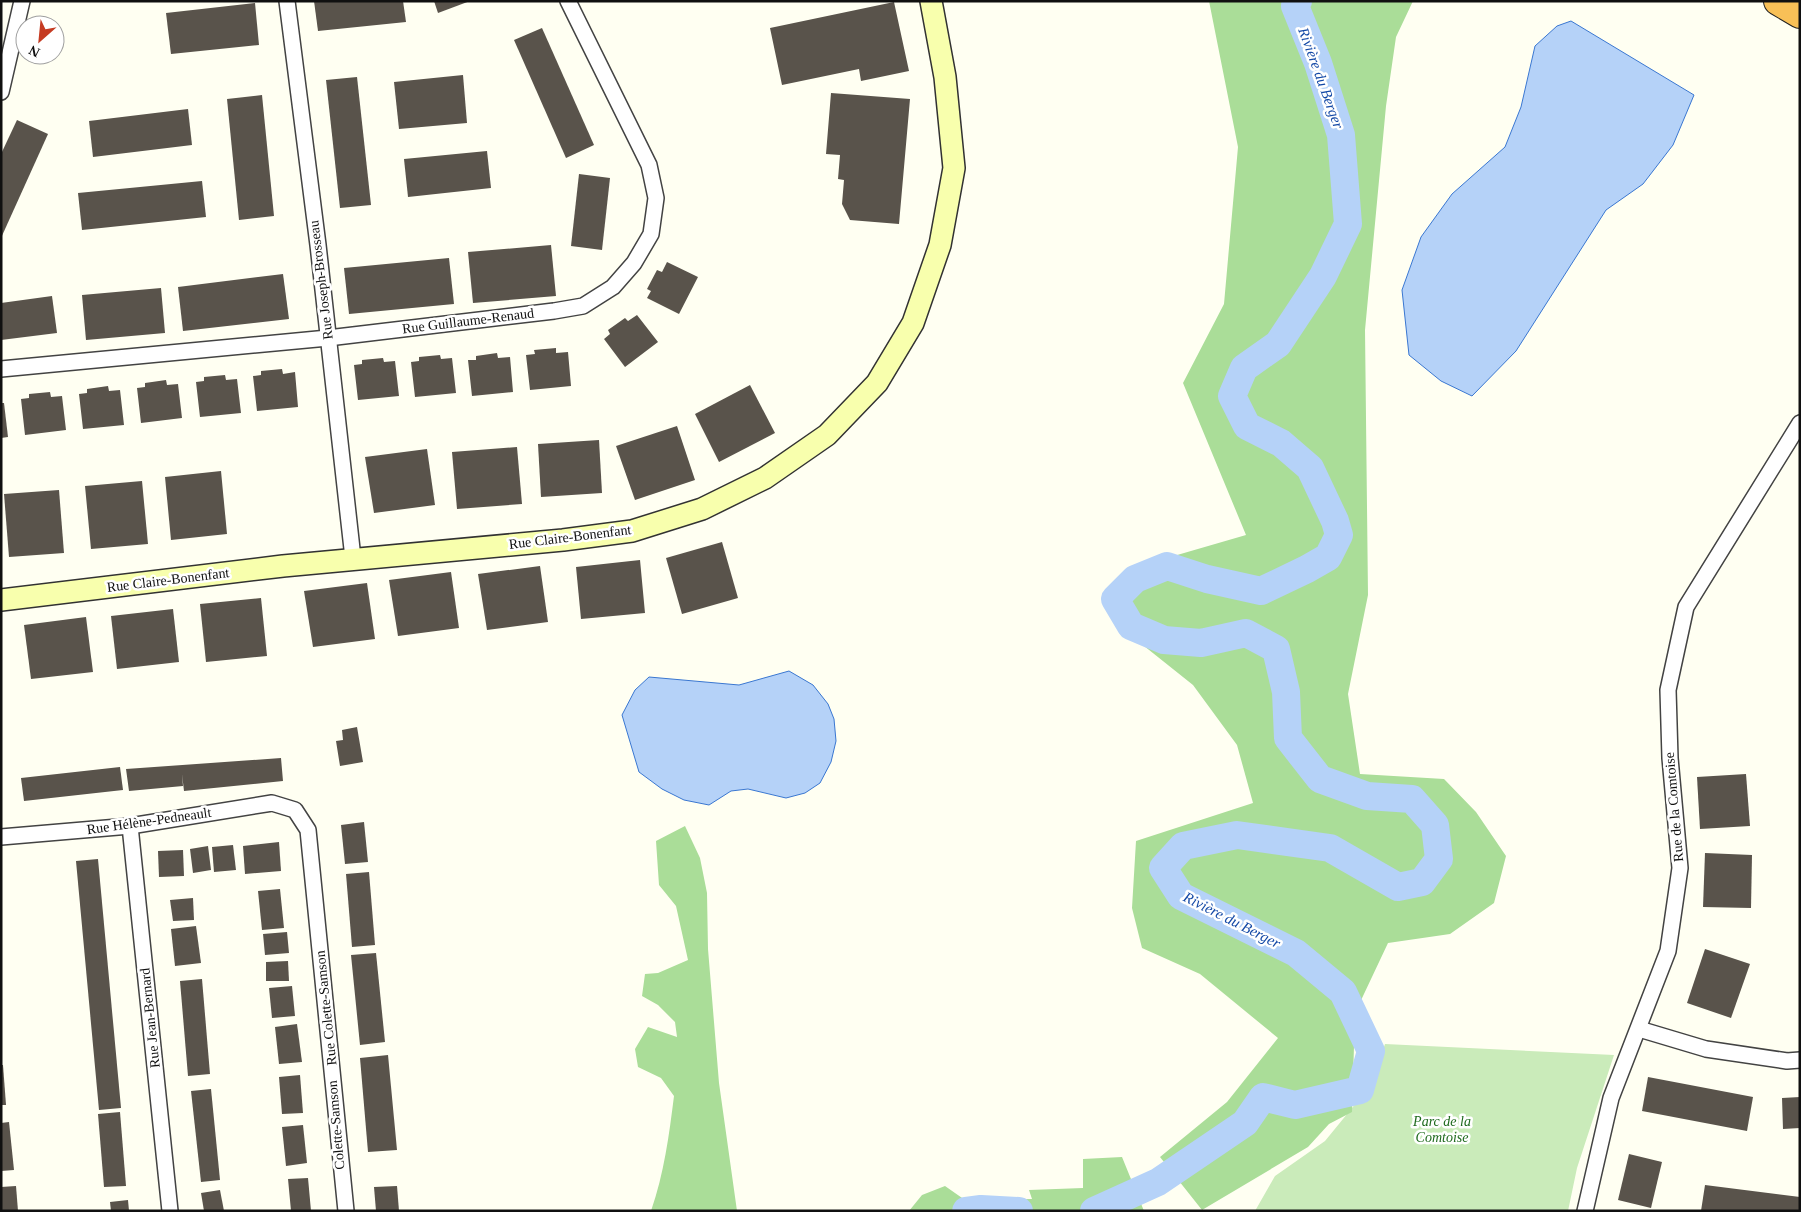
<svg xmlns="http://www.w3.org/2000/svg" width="1801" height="1212" font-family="Georgia,serif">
<rect width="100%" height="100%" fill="#fffff2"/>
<!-- green -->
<polygon fill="#caebba" points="1385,1044 1614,1055 1577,1168 1568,1211 1255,1211 1275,1176 1325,1141 1370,1086"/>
<!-- forest -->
<g fill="#aadd98">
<polygon points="1209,1 1413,1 1396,37 1386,106 1365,330 1368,595 1348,694 1360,774 1444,779 1476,812 1506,856 1494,903 1450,934 1388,943 1355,1013 1352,1112 1329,1124 1308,1147 1202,1210 1160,1157 1227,1102 1278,1038 1200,974 1142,948 1132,908 1136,841 1253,803 1237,745 1193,685 1119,626 1129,569 1246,535 1183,383 1224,304 1238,147"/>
<path d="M 685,826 L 700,858 L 707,893 L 708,949 L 719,1083 L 737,1211 L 651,1211 C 664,1173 669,1136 674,1096 L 661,1078 L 638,1067 L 635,1049 L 648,1027 L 677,1037 L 675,1022 L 658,1005 L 642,996 L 645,974 L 658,973 L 688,960 L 676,906 L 659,885 L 656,841 Z"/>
<polygon points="1122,1157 1144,1211 909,1211 922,1195 945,1186 965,1200 1032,1199 1029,1190 1083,1188 1083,1159"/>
</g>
<!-- water -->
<g fill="#b5d2f8" stroke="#3a77d1">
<polygon points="1571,21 1694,95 1673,145 1643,184 1606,210 1516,351 1472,396 1441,381 1409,355 1402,290 1421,237 1452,194 1505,147 1521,107 1535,46 1557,26"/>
<polygon points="789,671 813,685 828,704 834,719 836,741 831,762 820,783 805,793 786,798 748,789 731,791 709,805 684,800 662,789 639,772 622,715 635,690 649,677 739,685"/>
</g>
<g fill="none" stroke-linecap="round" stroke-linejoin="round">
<!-- river -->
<g stroke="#b5d2f8" stroke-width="28">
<polyline points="966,1211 981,1209 1019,1211"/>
<polyline points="1094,1211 1158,1182 1245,1123 1263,1097 1295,1105 1360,1090 1371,1051 1343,992 1296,953 1181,896 1163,868 1183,846 1237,835 1330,848 1398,887 1422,882 1439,859 1435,825 1412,799 1367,796 1320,779 1288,738 1286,692 1276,649 1246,633 1201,643 1164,640 1131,626 1115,599 1135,579 1167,566 1207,579 1261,591 1307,569 1328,557 1339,535 1335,521 1310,468 1281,443 1247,426 1232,396 1244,368 1278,344 1323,276 1348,224 1341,135 1318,63 1295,6 1298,1"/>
</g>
</g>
<!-- building -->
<g fill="#59534b">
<polygon points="314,1 403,1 406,22 318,31"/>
<polygon points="434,1 470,1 438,13"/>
<polygon points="894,2 909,71 861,81 859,69 782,85 770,28"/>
<polygon points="255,3 259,45 171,54 166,13"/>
<polygon points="542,28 594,145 566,158 514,40"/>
<polygon points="463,75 467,123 399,129 394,82"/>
<polygon points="357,77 371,205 340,208 326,80"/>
<polygon points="831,93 910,99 899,224 850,220 842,204 844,180 838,179 840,155 826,154"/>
<polygon points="262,95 274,216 239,220 227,99"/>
<polygon points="188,109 192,145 93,157 89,121"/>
<polygon points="17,120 48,134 1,238 1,154"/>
<polygon points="487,151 491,188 408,197 404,159"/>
<polygon points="579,174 610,178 602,250 571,246"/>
<polygon points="202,181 206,217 82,230 78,193"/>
<polygon points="551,245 556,296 473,303 468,252"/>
<polygon points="449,258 454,304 349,314 344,268"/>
<polygon points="667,262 698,277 679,314 647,298 651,291 647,289 657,270 662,272"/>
<polygon points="283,274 289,319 183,331 178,287"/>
<polygon points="161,288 165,333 86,340 82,295"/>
<polygon points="52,296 57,333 1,340 1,303"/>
<polygon points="637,315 658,342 625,367 604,339 610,334 608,330 625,318 628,321"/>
<polygon points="556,348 556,353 568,352 571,386 530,390 526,355 535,354 534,350"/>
<polygon points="497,353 498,358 510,357 513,392 472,396 468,360 476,360 476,356"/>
<polygon points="440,355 441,359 452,358 456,393 415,397 411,362 419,361 419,357"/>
<polygon points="383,358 384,362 395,361 399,396 358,400 354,365 362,364 362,360"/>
<polygon points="282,369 283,374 295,372 298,407 257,411 253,376 261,375 261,371"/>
<polygon points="225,375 226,380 237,379 241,413 200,417 196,382 204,381 204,377"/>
<polygon points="166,380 167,385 178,384 182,418 141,423 137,388 145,387 145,383"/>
<polygon points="750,385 775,433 719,462 695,414"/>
<polygon points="108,386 109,391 120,390 124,425 83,429 79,394 87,393 87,389"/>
<polygon points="50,392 51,397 62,396 66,430 25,435 21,399 29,398 29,394"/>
<polygon points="1,403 4,403 8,437 1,438"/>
<polygon points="677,426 695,480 635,500 616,446"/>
<polygon points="599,440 602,493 541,497 538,444"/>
<polygon points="517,447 522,504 457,509 452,452"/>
<polygon points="427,449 435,505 374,513 365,457"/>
<polygon points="221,471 227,534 171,540 165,477"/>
<polygon points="142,481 148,544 91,549 85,486"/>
<polygon points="59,490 64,553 9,557 4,494"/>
<polygon points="722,542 738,598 682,614 666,558"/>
<polygon points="640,560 645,613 581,619 576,567"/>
<polygon points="540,566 548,622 487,630 478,574"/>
<polygon points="451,572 459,628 398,636 389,580"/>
<polygon points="367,583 375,639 313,647 304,591"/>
<polygon points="261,598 267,656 206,662 200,604"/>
<polygon points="173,609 179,662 117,669 111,616"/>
<polygon points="86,617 93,672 31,679 24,625"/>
<polygon points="357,727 363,762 340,766 336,741 343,740 342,730"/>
<polygon points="281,758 283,781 184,791 182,774 183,786 129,791 126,769"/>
<polygon points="120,767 123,790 24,801 21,778"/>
<polygon points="1746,774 1750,826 1700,829 1697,777"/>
<polygon points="364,822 368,862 345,864 341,825"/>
<polygon points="279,842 281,871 245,874 243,846"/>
<polygon points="233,845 236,870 214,872 212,847"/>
<polygon points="208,846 211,870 193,873 190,849"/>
<polygon points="183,850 184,876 159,877 158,851"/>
<polygon points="1705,853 1752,855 1751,908 1703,907"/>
<polygon points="98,859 121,1108 99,1110 76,861"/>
<polygon points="369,872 375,945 352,947 346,874"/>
<polygon points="280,889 284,928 262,930 258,891"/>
<polygon points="193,898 194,920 173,921 170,900"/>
<polygon points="196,926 201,963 175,966 171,929"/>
<polygon points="287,932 289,953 265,955 263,934"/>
<polygon points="1705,949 1750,964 1731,1018 1687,1003"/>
<polygon points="376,953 385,1042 360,1045 351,955"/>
<polygon points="288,961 289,981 266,981 266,962"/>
<polygon points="202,979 210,1074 188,1076 180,981"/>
<polygon points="292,986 295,1016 272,1018 269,988"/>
<polygon points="297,1024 302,1062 279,1064 275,1027"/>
<polygon points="388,1055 397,1150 368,1152 360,1058"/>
<polygon points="1,1065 3,1065 6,1105 1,1105"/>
<polygon points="300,1075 303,1113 282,1114 279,1077"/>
<polygon points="1648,1077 1753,1097 1747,1131 1642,1111"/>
<polygon points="211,1089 220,1180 201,1182 191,1091"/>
<polygon points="1800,1097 1800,1128 1783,1129 1782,1098"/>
<polygon points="120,1112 126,1186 104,1187 98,1114"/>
<polygon points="9,1122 14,1170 1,1171 1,1123"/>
<polygon points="303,1125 307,1163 286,1166 282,1127"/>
<polygon points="1629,1154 1662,1162 1651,1208 1618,1200"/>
<polygon points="308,1178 311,1211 291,1211 288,1179"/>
<polygon points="1705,1185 1800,1197 1800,1211 1701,1211"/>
<polygon points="16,1186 18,1211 1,1211 1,1187"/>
<polygon points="397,1186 399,1211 376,1211 374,1187"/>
<polygon points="220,1190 224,1211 204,1211 201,1193"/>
<polygon points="128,1200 129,1211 111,1211 110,1202"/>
</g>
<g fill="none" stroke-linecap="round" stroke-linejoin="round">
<defs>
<g id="street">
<polyline points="287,1 318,245 353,558"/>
<polyline points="1,92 22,1"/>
<polyline points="1,369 328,338 554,311 583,306 613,287 634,263 651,234 656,198 649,165 568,1"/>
<polyline points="130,826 170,1211"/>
<polyline points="1,837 130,826 272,803 295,810 308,830 346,1211"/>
<polyline points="1639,1029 1706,1049 1787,1061 1800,1060"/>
<polyline points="1585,1211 1611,1098 1668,951 1680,868 1670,758 1668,690 1686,607 1800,423"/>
</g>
<polyline id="secondary" points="1,600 283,566 563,540 632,531 702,509 765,478 827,435 877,383 913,323 940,245 954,168 945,77 931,1"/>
<polyline id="highway" points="1778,1 1800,14"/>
</defs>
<!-- street casing -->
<use href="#street" stroke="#434343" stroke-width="18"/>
<!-- secondary casing -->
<use href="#secondary" stroke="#323232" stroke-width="24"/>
<!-- highway casing -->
<use href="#highway" stroke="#212121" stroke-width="30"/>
<!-- street -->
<use href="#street" stroke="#fff" stroke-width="15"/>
<!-- secondary -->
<use href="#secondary" stroke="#f8ffad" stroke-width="21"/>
<!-- highway -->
<use href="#highway" stroke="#f8c057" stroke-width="28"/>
</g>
<g text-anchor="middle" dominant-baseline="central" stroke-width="5" stroke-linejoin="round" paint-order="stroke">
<!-- street labels -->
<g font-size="14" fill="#101010" stroke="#fff">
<text transform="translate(321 280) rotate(-97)">Rue Joseph-Brosseau</text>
<text transform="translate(468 321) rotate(-7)">Rue Guillaume-Renaud</text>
<text transform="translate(570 537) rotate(-7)">Rue Claire-Bonenfant</text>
<text transform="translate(168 580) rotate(-7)">Rue Claire-Bonenfant</text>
<text transform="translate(1674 807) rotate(-95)">Rue de la Comtoise</text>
<text transform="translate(149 821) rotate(-8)">Rue Hélène-Pedneault</text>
<text transform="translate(326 1008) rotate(-96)">Rue Colette-Samson</text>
<text transform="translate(150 1018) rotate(-96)">Rue Jean-Bernard</text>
<text transform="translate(336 1125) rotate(-95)">Colette-Samson</text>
</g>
<!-- park labels -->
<g font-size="14" font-style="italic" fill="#1e6a1d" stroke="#fff">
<text x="1442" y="1121">Parc de la<tspan x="1442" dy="16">Comtoise</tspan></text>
</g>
<!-- water labels -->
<g font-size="15" font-style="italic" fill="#1449a6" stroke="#fff">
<text transform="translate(1321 78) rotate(70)">Rivière du Berger</text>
<text transform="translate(1232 920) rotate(27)">Rivière du Berger</text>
</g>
</g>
<!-- border -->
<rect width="1801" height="1212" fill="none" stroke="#101010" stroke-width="5"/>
<!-- north arrow -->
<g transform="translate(40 40) rotate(207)"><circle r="24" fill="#ffffff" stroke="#9f9f9f"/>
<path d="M0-4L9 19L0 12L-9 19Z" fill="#c53b22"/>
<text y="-8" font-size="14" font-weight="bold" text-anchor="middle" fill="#101010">N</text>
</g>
</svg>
